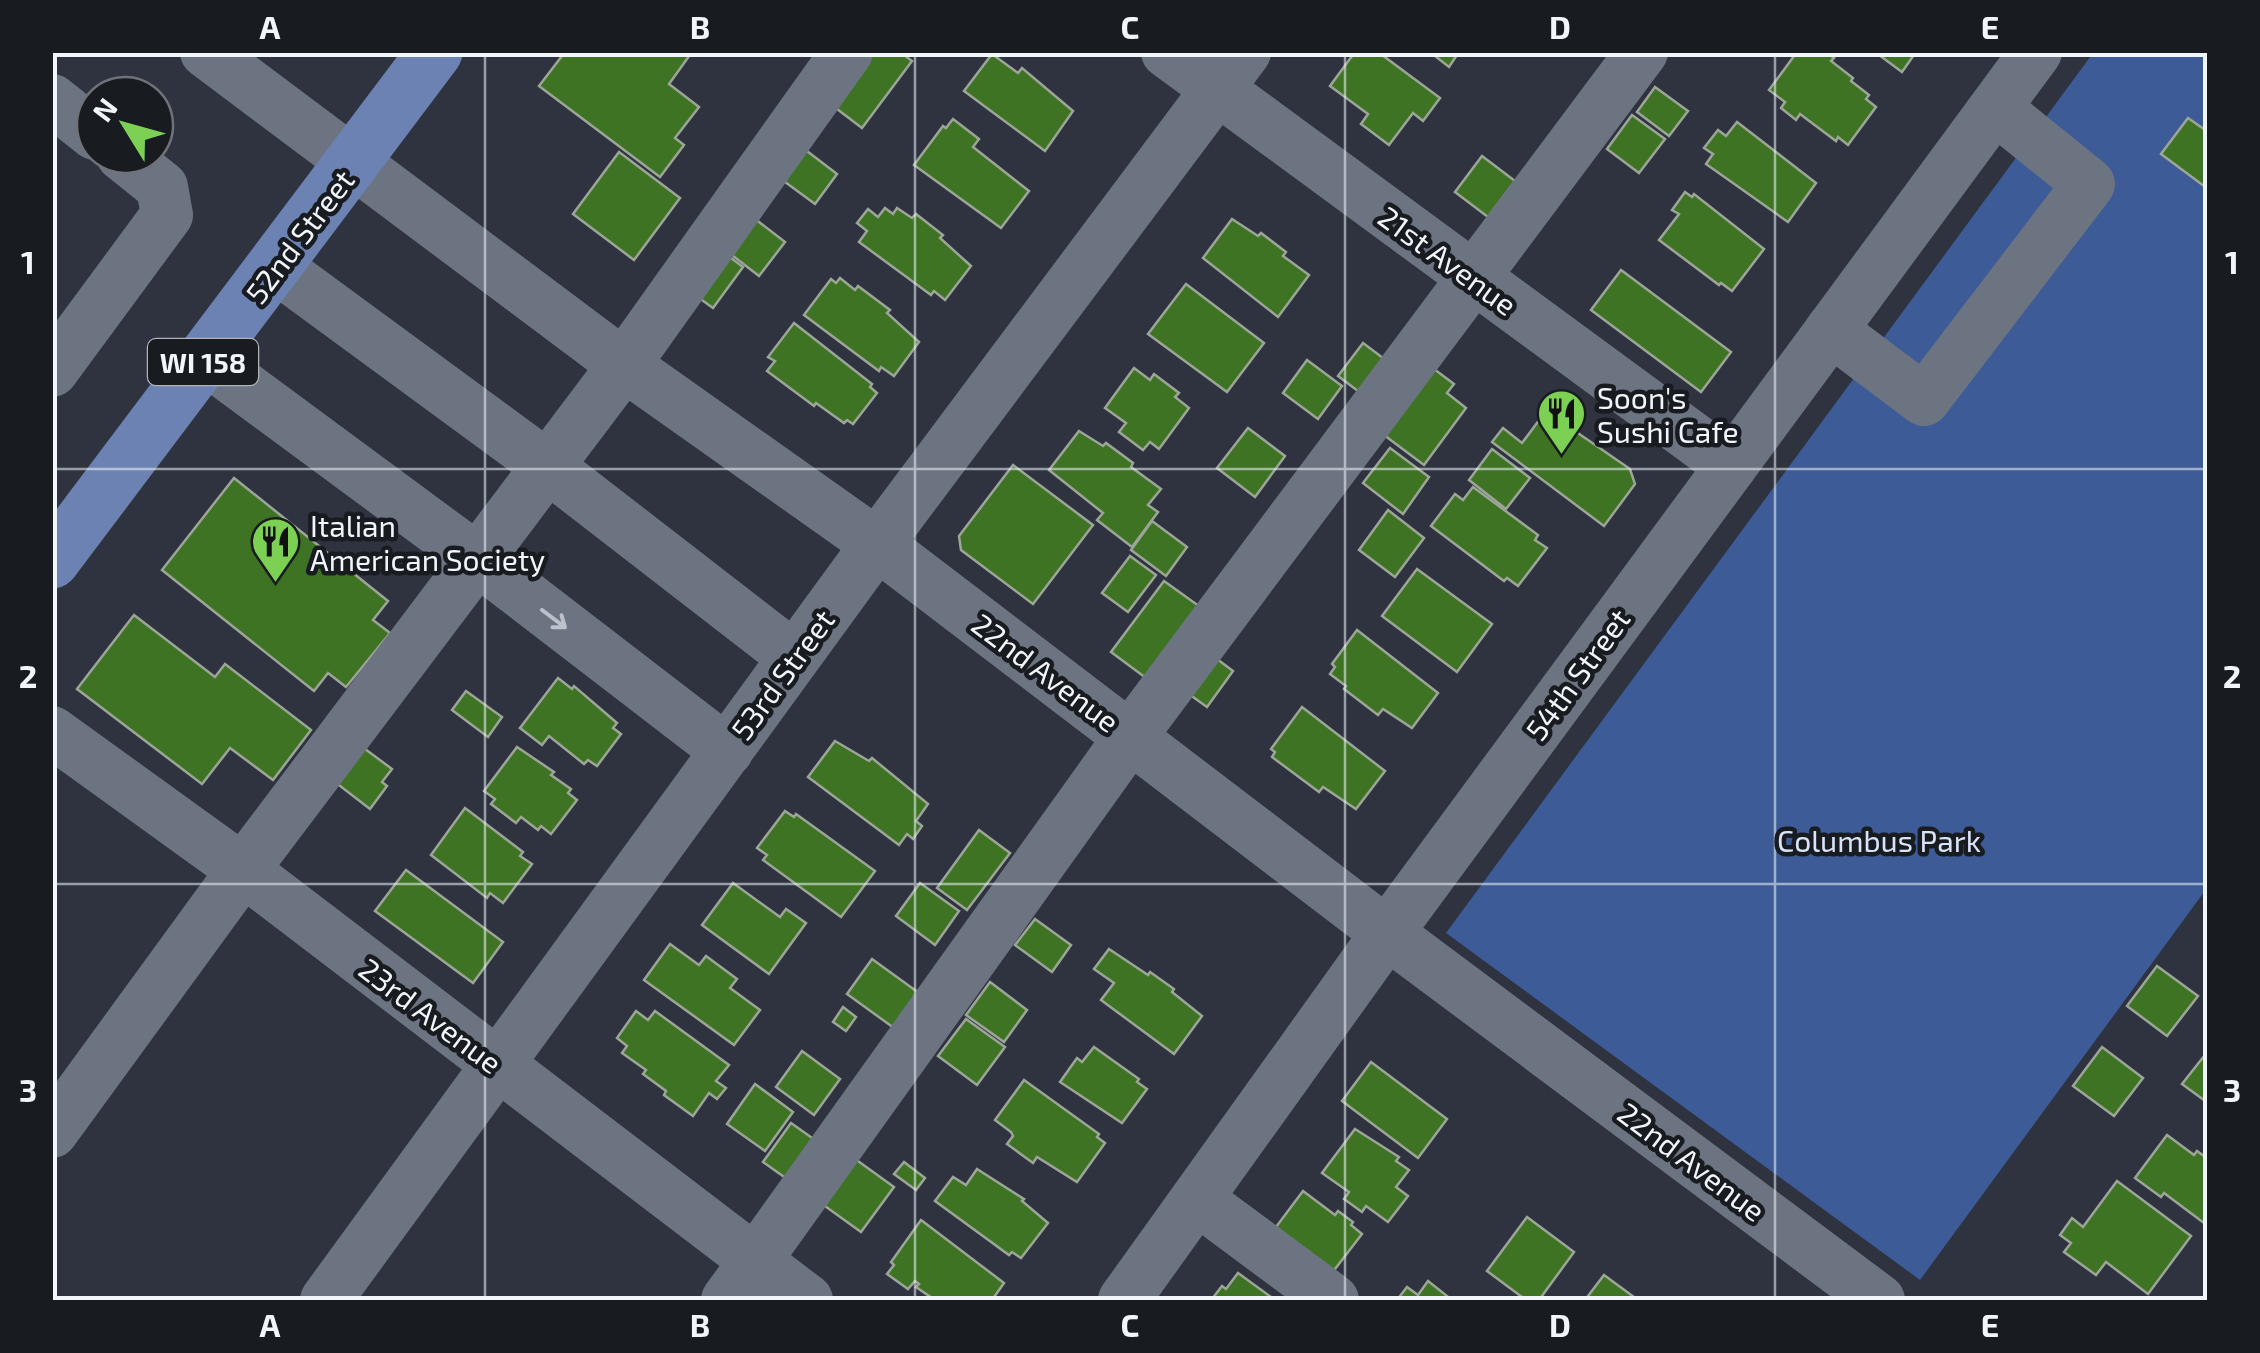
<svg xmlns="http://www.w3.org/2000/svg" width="2260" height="1353" font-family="'Exo 2',sans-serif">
<rect width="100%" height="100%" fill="#2e333f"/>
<!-- green -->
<polygon fill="#3d5b97" points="2093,53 2207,53 2207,888 1920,1280 1446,933"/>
<!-- building -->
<g fill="#3e7324" stroke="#9ca598" stroke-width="2.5">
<polygon points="565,52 692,52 669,84 699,107 675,138 684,145 660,177 539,86"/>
<polygon points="873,52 900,52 912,61 862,128 833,106"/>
<polygon points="1355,52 1378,52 1440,98 1423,121 1413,113 1389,145 1361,124 1368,114 1330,86"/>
<polygon points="1430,52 1459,52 1449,67"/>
<polygon points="1797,52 1826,52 1834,58 1831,61 1853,78 1851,81 1869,95 1866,99 1876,107 1848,145 1838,137 1836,141 1800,114 1796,120 1781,108 1785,102 1769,90"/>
<polygon points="1875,52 1916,52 1902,72"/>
<polygon points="992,54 1018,73 1022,68 1073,111 1045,151 964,91"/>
<polygon points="1655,87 1688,111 1669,136 1637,112"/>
<polygon points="1632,115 1665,139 1639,173 1607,149"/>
<polygon points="2188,118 2208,132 2208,189 2161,154"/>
<polygon points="953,119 979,139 973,147 1029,191 1001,228 914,165 943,126 946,128"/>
<polygon points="1737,122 1816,183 1788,222 1706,164 1713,154 1704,148 1718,130 1726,136"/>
<polygon points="803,148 837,174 815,204 781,179"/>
<polygon points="619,152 680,198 634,260 573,214"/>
<polygon points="1482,156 1515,181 1488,217 1455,192"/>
<polygon points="1685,192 1692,197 1694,194 1764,249 1732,291 1721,283 1719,285 1659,240 1679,214 1672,210"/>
<polygon points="885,208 893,214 897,208 912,218 916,214 943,235 940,238 971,266 945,300 934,291 931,295 859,242 867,231 857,223 868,209 878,217"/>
<polygon points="750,215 785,242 759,276 724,249"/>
<polygon points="1232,219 1258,236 1261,233 1286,252 1283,256 1309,275 1278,317 1203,258"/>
<polygon points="719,249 743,267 713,308 688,290"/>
<polygon points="1621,270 1731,352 1701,392 1591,310"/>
<polygon points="840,278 855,290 858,286 890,310 887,313 919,342 894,376 881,367 879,371 804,315 831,279 836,283"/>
<polygon points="1186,284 1264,343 1227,392 1148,334"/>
<polygon points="794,323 872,384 870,387 877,393 853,424 847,420 844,423 816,403 814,406 767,371 775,361 768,357"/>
<polygon points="1363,343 1387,361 1362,394 1338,376"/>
<polygon points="1307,360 1342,386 1318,419 1283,393"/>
<polygon points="1430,366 1454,384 1447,393 1466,408 1424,465 1376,429"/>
<polygon points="1134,368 1150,380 1154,374 1179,393 1175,397 1189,408 1159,449 1150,442 1143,450 1119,432 1126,423 1105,408"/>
<polygon points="1546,411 1630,469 1635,484 1604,526 1492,442 1503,428 1522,443"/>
<polygon points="1248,428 1285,456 1255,497 1217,468"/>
<polygon points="1079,431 1103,446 1106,443 1133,463 1131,467 1161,489 1148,505 1158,512 1132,547 1097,520 1103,513 1049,470"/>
<polygon points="1390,448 1429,477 1403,514 1363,483"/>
<polygon points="1492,449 1530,478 1506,509 1469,480"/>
<polygon points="1013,465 1093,525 1033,604 961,550 959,536"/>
<polygon points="234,478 388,601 373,620 390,633 346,687 328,673 314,691 162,570"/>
<polygon points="1473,487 1538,535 1535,540 1547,548 1518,586 1507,578 1504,581 1431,526 1455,494 1463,500"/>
<polygon points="1388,510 1424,538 1395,577 1359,550"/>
<polygon points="1152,521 1187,547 1166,576 1131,550"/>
<polygon points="1130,556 1156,575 1128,612 1102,593"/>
<polygon points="1417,569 1492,624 1457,672 1382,616"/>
<polygon points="1164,581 1203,609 1150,681 1111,652"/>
<polygon points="134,615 215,677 225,664 311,730 273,780 230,748 202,784 77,689"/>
<polygon points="1357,630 1438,693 1412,728 1383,709 1378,715 1344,689 1346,686 1330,674 1335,667 1332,664"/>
<polygon points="1213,656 1233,671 1207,707 1186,692"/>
<polygon points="558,678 572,689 574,686 617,723 613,728 621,734 597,766 588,760 584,764 549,736 542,745 520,728"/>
<polygon points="466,691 502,717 488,737 452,710"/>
<polygon points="1302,707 1385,771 1356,809 1323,787 1319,792 1272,757 1275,752 1271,749"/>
<polygon points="835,741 869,761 872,758 928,804 916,821 922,826 913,839 907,834 899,845 808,777"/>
<polygon points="361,746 392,769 382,782 387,786 370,809 335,782"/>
<polygon points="517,747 554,772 551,775 571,789 568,793 577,800 551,834 541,826 538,830 521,817 516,823 491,804 495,799 484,791"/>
<polygon points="465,808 523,852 520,856 532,864 503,903 490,893 487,898 431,855"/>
<polygon points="785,811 794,817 796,814 875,871 841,917 763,860 767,855 757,848"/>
<polygon points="979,830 1010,853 967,910 937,888"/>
<polygon points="406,870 503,942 473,983 375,911"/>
<polygon points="733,883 780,917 786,909 806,923 769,974 702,925"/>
<polygon points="920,883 959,911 935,945 896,916"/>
<polygon points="1035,919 1071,945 1052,972 1015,945"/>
<polygon points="670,944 699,965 706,956 737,979 730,988 760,1010 734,1045 644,980"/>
<polygon points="1109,949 1148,975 1150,972 1174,989 1172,992 1202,1016 1174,1054 1101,1000 1114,983 1094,969"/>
<polygon points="872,959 919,993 894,1028 847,994"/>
<polygon points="2157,966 2198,996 2167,1036 2127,1006"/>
<polygon points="990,982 1027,1010 1004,1042 966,1015"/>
<polygon points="843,1007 856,1017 846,1031 833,1022"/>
<polygon points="636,1011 648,1020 655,1011 729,1065 716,1081 726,1088 717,1099 709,1093 693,1116 664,1095 666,1091 643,1074 646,1070 622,1053 627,1046 617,1038"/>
<polygon points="966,1019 1005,1047 977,1085 938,1056"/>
<polygon points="1094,1047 1139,1079 1137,1082 1147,1089 1122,1123 1060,1082 1077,1058 1082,1062"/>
<polygon points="2102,1047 2143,1078 2114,1116 2073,1086"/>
<polygon points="802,1051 840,1079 814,1115 776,1087"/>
<polygon points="2208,1051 2208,1103 2182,1084"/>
<polygon points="1371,1062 1447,1119 1418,1158 1342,1101"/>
<polygon points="1024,1080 1099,1134 1097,1137 1105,1143 1077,1182 1037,1157 1033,1163 1007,1144 1013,1136 1011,1132 995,1120"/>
<polygon points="755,1084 793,1112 765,1151 727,1124"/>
<polygon points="791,1123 815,1140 787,1179 763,1162"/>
<polygon points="1355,1129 1399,1157 1396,1161 1409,1170 1396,1187 1408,1196 1388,1222 1366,1206 1362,1212 1344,1199 1349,1192 1322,1173"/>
<polygon points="2167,1135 2194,1155 2197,1151 2208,1159 2208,1226 2164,1193 2161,1197 2135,1178"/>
<polygon points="851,1156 894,1187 861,1232 818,1201"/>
<polygon points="904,1162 925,1178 916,1190 894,1174"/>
<polygon points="977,1169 1024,1199 1022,1201 1048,1223 1021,1258 1012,1252 1009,1255 935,1201 953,1177 966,1185"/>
<polygon points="2117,1181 2191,1236 2148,1294 2106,1262 2096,1275 2064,1252 2071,1243 2060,1235 2072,1218 2083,1227"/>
<polygon points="1303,1191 1335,1215 1338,1211 1353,1222 1351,1225 1362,1234 1325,1282 1267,1239"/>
<polygon points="1527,1217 1574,1252 1539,1300 1526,1300 1487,1271"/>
<polygon points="921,1220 1004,1283 992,1300 935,1300 916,1287 919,1284 915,1281 908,1289 887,1274 894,1265 891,1262"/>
<polygon points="1238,1273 1275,1300 1212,1299 1222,1286 1226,1289"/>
<polygon points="1604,1275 1638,1300 1585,1300"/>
<polygon points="1428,1281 1447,1296 1443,1300 1397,1300 1407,1287 1418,1295"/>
</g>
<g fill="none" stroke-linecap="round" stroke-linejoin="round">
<!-- minor -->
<g stroke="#6d7481" stroke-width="52">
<polyline points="206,52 624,365 877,544 1387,933 1879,1300"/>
<polyline points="1167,52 1731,466"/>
<polyline points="52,100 95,134"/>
<polyline points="276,267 547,466 794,657"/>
<polyline points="1831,330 1924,400 2089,184 1995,108"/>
<polyline points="206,359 477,559 727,751"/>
<polyline points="52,371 167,215 162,187 122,155"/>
<polyline points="52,732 243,870 807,1300"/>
<polyline points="52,1132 243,870 624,365 847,52"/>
<polyline points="1197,1199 1333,1300"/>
<polyline points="326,1300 877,544 1245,52"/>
<polyline points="727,1300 1130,737 1642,52"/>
<polyline points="1124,1300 1387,933 2036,52"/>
</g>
<!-- major -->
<polyline stroke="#6b82b2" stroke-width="55" points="52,561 435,52"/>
</g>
<!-- one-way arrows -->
<defs><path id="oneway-shaft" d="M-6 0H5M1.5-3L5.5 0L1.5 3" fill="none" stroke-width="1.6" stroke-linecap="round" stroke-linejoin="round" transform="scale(2.5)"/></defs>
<use stroke="#bcc1cb" href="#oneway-shaft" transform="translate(554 619) rotate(37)"/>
<!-- grid -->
<path fill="none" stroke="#f1f5fc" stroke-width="2.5" stroke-opacity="0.55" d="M 485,52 L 485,1300M 915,52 L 915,1300M 1345,52 L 1345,1300M 1775,52 L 1775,1300M 52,469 L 2208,469M 52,884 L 2208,884"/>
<!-- icons -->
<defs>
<symbol id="restaurant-pin" viewBox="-11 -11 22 30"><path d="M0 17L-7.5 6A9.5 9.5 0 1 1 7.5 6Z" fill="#7cd155" stroke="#181b20"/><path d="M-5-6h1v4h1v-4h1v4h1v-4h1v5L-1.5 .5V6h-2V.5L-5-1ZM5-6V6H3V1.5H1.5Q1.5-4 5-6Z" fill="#111"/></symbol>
</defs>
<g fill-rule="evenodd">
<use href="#restaurant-pin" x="1534" y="386" width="55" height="75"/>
<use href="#restaurant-pin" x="248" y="514" width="55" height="75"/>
</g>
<g text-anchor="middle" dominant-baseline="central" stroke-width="9" stroke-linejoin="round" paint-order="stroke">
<!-- shield labels -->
<rect fill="#181b20" stroke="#b0b4ba" stroke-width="2.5" x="148" y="339" width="110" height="46" rx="8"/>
<g font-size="28" font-weight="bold" fill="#f1f5fc">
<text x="203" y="362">WI 158</text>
</g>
<!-- street labels -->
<g font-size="30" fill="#f1f5fc" stroke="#181b20">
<text transform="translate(299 236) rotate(-53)">52nd Street</text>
<text transform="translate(1448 260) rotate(36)">21st Avenue</text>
<text transform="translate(1046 672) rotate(37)">22nd Avenue</text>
<text transform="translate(782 674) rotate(-54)">53rd Street</text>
<text transform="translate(1577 674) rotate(-54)">54th Street</text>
<text transform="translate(431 1015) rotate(37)">23rd Avenue</text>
<text transform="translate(1692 1161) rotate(37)">22nd Avenue</text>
</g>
<!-- poi labels -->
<g font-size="30" fill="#f1f5fc" stroke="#181b20" text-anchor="start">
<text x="1597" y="397">Soon's<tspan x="1597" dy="34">Sushi Cafe</tspan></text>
<text x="310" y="525">Italian<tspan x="310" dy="34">American Society</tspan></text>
</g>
<!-- park labels -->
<g font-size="30" fill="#d9e4f9" stroke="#181b20">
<text x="1879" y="840">Columbus Park</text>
</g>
</g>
<!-- border -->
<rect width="2260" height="1353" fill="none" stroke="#181b20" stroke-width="110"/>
<!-- north arrow -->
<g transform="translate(125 125) rotate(307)"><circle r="48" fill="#181b20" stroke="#6f7278" stroke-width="2.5"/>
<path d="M0-8L18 38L0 25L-18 38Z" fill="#7cd155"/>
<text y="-15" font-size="28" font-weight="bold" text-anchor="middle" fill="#f1f5fc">N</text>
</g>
<rect x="55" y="55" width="2150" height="1243" fill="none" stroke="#f1f5fc" stroke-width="4"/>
<g font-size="32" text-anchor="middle" font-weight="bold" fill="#f1f5fc">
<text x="270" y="39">A</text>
<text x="700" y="39">B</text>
<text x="1130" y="39">C</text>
<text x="1560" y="39">D</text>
<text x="1990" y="39">E</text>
<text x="28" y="274">1</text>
<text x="2232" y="274">1</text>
<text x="28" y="688">2</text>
<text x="2232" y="688">2</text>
<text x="28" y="1102">3</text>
<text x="2232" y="1102">3</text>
<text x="270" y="1337">A</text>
<text x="700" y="1337">B</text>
<text x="1130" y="1337">C</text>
<text x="1560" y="1337">D</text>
<text x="1990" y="1337">E</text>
</g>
</svg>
